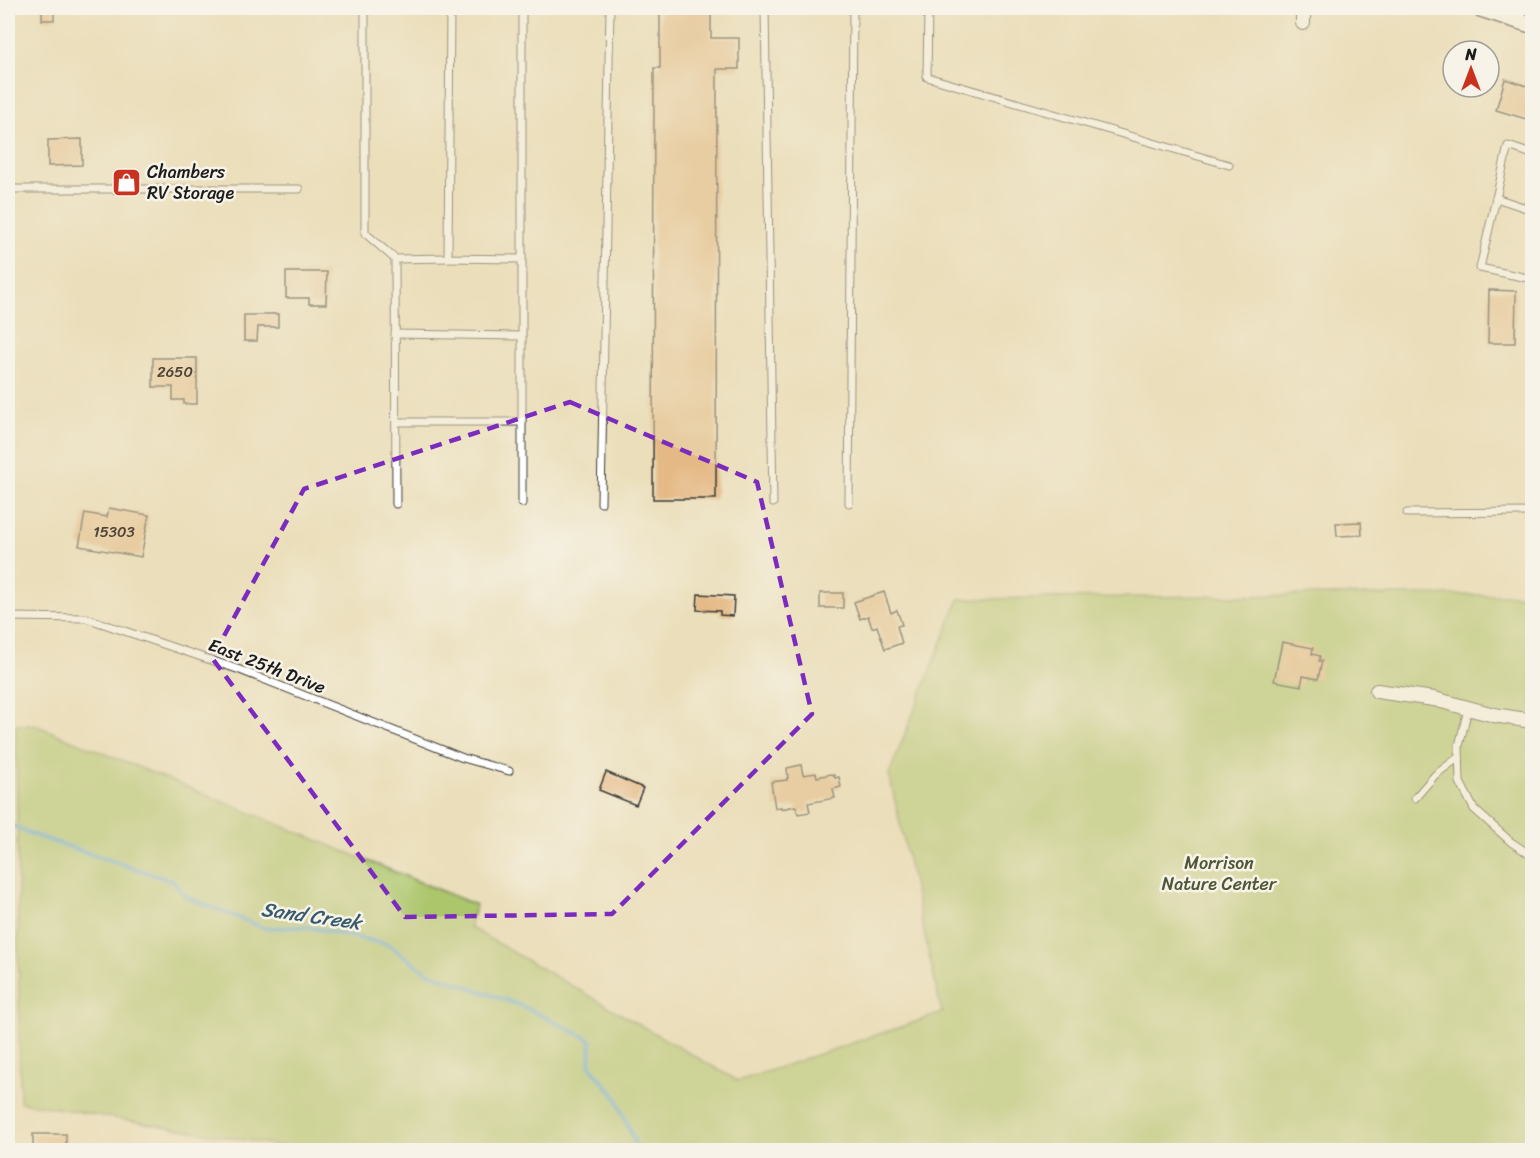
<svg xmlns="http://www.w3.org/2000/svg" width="1540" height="1158" font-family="Sriracha,sans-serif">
<rect width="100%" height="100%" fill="#f7f3e8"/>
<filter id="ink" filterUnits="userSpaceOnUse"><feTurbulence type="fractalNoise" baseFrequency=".0167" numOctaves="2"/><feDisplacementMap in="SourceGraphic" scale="12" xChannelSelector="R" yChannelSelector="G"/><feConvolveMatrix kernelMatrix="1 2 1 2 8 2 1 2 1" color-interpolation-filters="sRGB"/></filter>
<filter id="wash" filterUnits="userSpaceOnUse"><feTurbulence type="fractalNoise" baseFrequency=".008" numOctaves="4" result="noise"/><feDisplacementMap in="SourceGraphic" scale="24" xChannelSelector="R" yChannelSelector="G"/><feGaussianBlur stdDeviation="1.35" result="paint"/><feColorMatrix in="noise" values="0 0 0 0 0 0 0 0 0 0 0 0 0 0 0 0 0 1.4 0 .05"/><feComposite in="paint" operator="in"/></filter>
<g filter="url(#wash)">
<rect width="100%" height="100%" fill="#ebdfbb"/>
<!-- green -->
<polygon fill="#acc66c" stroke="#647144" stroke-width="1.5" points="1317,595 1532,595 1532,1150 304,1150 20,1102 16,725 35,725 476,905 469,927 738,1081 942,1013 889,774 959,599"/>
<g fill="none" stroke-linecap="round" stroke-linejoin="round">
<!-- stream -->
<polyline stroke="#59a8d3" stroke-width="4.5" points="8,824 36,836 173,881 186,897 264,928 308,927 387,944 427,972 522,1006 591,1040 590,1066 616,1097 638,1150"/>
</g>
<g id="blocks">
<!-- building -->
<g fill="#e5b985">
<rect x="42" y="8" width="12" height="12"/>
<polygon points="660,8 711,8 711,38 739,38 739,69 717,69 716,499 653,499 654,68 660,68"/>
<polygon points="1505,79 1533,88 1533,121 1496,110"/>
<polygon points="82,139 82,165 48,166 48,140"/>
<polygon points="286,272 327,272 326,304 309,304 309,298 286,298"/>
<polygon points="1489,290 1516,291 1515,343 1488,343"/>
<polygon points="264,314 278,314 278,327 258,327 257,341 244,341 244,315 264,315"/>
<polygon points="153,358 197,358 197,404 184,404 184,400 173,400 173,387 153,387"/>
<polygon points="109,508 149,515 141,557 79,546 85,513 107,517"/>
<polygon points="1361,522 1362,535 1337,536 1336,523"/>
<polygon points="884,592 891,613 897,610 902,625 897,626 902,643 885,649 877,626 872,628 868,616 860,619 854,602"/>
<rect x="820" y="593" width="23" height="15"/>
<polygon points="698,594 734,596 733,616 720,615 720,611 697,610"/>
<polygon points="1282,642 1313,648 1312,654 1320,656 1319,661 1322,661 1318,679 1303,676 1301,686 1274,681"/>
<polygon points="801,765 803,775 816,773 817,777 831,774 834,775 835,778 839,777 841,787 833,789 835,798 808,803 810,812 798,814 796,806 781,809 781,807 775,808 771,782 787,780 787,778 788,778 787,768"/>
<polygon points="606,772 643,788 636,805 599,790"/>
<rect x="33" y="1134" width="33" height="16"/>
</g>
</g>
</g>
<g filter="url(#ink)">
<use href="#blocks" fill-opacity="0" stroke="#3b3934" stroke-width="1.5"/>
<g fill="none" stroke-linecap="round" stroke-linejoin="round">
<defs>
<g id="service">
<polyline points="365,8 365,233 395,259 448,258"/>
<polyline points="450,8 448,258 522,259"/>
<polyline points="765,8 773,503"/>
<polyline points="928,8 927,77 1229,165"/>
<polyline points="1532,154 1508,146 1480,268 1532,279"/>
<polyline points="8,189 299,189"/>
<polyline points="1496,198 1532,210"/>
<polyline points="395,259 396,504"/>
<polyline points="395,334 522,336"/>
<polyline points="397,422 522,422"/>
<polyline points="522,503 522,8"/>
<polyline points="601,503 610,8"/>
<polyline points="849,503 853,8"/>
<polyline points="1407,513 1532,512"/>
<polyline points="8,617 86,618 240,670 463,758 509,771"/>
<polyline points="1468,709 1459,746 1460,782 1474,809 1511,842 1532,856"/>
<polyline points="1415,798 1435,775 1459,757"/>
</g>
<g id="minor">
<polyline points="1303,8 1303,23"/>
<polyline points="1377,691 1434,699 1494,715 1532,721"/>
</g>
<polyline id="tertiary" points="1479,8 1532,25"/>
</defs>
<!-- service casing -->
<use href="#service" stroke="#3b3934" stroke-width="9"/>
<!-- minor casing -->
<use href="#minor" stroke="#3b3934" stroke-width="16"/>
<!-- tertiary casing -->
<use href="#tertiary" stroke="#3b3934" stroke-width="19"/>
<!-- service -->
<use href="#service" stroke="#fff" stroke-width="7"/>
<!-- minor -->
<use href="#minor" stroke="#fff" stroke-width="14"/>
<!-- tertiary -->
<use href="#tertiary" stroke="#fff" stroke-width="16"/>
</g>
</g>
<!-- marked area -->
<path d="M0 0H1540V1158H0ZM 570,402 L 757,482 L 812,714 L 612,914 L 405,917 L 212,658 L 304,489 Z" fill="#ebdfbb" fill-opacity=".55" fill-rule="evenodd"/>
<path fill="none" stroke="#7b2cbf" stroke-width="4.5" stroke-dasharray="12 8" stroke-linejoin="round" d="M 570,402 L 757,482 L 812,714 L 612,914 L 405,917 L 212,658 L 304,489 Z"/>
<!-- icons -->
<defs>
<symbol id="shop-square" viewBox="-11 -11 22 22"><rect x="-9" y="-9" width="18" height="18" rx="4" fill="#c8321e" stroke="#f7f3e8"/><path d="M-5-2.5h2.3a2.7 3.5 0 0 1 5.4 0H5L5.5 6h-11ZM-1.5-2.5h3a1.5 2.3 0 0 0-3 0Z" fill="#fff"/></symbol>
</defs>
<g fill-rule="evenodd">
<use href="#shop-square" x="110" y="166" width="33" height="33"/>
</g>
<g text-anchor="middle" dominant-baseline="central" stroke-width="5" stroke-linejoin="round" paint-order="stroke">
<!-- number labels -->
<g font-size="15" fill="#4e4336">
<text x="175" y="372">2650</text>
<text x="114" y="532">15303</text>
</g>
<!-- poi labels -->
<g font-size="18" fill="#1c1c1c" stroke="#f7f3e8" text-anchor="start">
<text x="147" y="172">Chambers<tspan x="147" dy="21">RV Storage</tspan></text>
</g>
<!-- street labels -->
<g font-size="18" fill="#1c1c1c" stroke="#f7f3e8">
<text transform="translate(267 666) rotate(21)">East 25th Drive</text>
</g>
<!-- park labels -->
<g font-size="18" fill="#4e5838" stroke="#f7f3e8">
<text x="1219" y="863">Morrison<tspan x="1219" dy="21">Nature Center</tspan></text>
</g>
<!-- water labels -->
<g font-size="20" font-style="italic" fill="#375b6e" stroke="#f7f3e8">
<text transform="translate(311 916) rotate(8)">Sand Creek</text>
</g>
</g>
<!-- margin -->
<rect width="1540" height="1158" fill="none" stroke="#f7f3e8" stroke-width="30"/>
<!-- north arrow -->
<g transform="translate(1471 69)"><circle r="28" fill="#f7f3e8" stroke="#9f9d96" stroke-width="1.5"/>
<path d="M0-4.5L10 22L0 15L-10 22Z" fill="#c8321e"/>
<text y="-9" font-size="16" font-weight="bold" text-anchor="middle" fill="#1c1c1c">N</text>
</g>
</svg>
